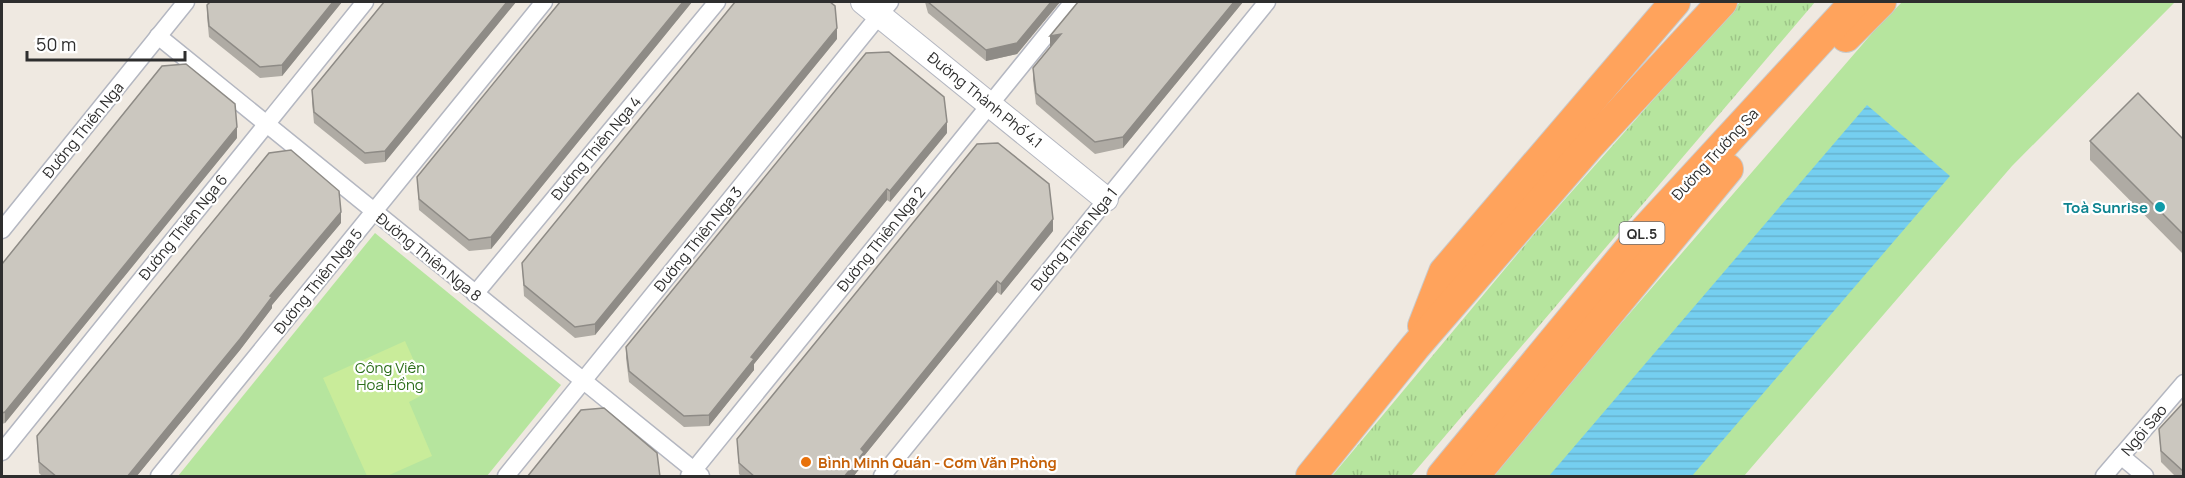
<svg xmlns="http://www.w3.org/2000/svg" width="2185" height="478" font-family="Manrope,sans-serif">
<defs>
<pattern id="grass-tufts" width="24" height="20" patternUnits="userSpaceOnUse" patternTransform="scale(1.5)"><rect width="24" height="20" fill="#b6e59e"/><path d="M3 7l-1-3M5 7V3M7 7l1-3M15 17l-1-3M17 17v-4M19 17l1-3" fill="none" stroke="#9dc588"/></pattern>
<pattern id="water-rules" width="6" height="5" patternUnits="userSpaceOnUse" patternTransform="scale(1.5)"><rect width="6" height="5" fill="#75cff0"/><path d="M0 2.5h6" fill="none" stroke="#66b2ce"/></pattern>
</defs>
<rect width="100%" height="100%" fill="#efe9e1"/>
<!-- grass -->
<polygon fill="url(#grass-tufts)" points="1740,2 1815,2 1411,476 1332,476 1535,233"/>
<!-- park -->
<g fill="#b6e59e">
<polygon points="1902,2 2175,2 2012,166 1744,476 1489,476 1874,31"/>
<polygon points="375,233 561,385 487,476 178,476"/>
</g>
<!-- pitch -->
<polygon fill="#c9ec9a" points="405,341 428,392 409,402 432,456 387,476 367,476 323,378"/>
<!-- water -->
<polygon fill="url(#water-rules)" points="1867,105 1950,176 1692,476 1549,476"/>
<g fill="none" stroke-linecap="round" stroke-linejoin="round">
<defs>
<g id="street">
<polyline points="158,36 701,476"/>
<polyline points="2,230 186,2"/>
<polyline points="475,294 717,2"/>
<polyline points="2,452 365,2"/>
<polyline points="2121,456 2145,476"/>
<polyline points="159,476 544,2"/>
<polyline points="506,476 890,2"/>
<polyline points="689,476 1073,2"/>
<polyline points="882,476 1267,2"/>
<polyline points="2104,476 2184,383"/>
</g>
<polyline id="secondary" points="863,2 1106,199"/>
<g id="highway">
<polyline points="1846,37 1881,2"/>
<polyline points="1423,326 1444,272 1675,2"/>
<polyline points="1311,476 1415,347 1589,146 1722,2"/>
<polyline points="1442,476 1645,230 1855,2"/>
<polyline points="1474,476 1728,169"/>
</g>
</defs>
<!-- street casing -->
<use href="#street" stroke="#b4b7c1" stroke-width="19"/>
<!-- secondary casing -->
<use href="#secondary" stroke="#b4b7c1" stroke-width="26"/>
<!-- highway casing -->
<use href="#highway" stroke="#c9c9c9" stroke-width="32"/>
<!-- street -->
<use href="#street" stroke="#fff" stroke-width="16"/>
<!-- secondary -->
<use href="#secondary" stroke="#fff" stroke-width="24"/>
<!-- highway -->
<use href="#highway" stroke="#ffa35c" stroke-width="30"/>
</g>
<!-- wall -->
<g fill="#afaba4">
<polygon points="342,2 282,76 260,78 209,37 207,16 207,5"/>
<polygon points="384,2 516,2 385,162 365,164 314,123 312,102 312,90"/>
<polygon points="560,2 692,2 491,249 469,251 419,210 417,177"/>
<polygon points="925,2 1060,2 1017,54 986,61 928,13"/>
<polygon points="1243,2 1123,148 1095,154 1036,104 1033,80 1033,68 1050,47"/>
<polygon points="837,39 595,335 575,338 524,296 522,263"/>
<polygon points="947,133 890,202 887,200 838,260 754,364 754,370 709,426 684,427 629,382 626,358 626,347"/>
<polygon points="237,138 5,423 2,424 2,264"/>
<polygon points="2184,140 2184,255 2090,160 2090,141"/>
<polygon points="341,223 272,305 272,308 240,350 136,477 43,477 39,473 37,436"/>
<polygon points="1053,231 1001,295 997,292 864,456 864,463 853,477 742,477 739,474 737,439"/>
<polygon points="2184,402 2184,477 2176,477 2161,462 2159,429"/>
</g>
<!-- shaded-wall -->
<g fill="#8e8b86">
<polygon points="333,2 342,2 282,76 282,65"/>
<polygon points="507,2 516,2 385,162 385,151"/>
<polygon points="683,2 692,2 491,249 491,237"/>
<polygon points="1051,2 1060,2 1017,54 986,61 986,50"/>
<polygon points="1234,2 1243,2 1123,148 1123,137"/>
<polygon points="837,28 837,39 595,335 595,324"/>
<polygon points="1061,34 1050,47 1050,36"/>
<polygon points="947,122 947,133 890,202 890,191"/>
<polygon points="237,127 237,138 5,423 5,412"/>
<polygon points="887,189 887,200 754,364 754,370 709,426 709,415 751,357"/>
<polygon points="341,212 341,223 272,305 272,308 240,350 136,477 127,477 270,296"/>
<polygon points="1053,219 1053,231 1001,295 1001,284"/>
<polygon points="997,281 997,292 864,456 864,463 853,477 844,477 861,449"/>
</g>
<!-- building -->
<g fill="#cbc7bf" stroke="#8e8b86" stroke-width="1.5">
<polygon points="210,2 333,2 282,65 260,67 209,26 207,5"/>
<polygon points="384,2 507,2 385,151 365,153 314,112 312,90"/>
<polygon points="560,2 683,2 491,237 469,240 419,199 417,177"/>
<polygon points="735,2 830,2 835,6 837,28 595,324 575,327 524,285 522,263"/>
<polygon points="928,2 927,2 1051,2 1017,43 986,50"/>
<polygon points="1078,2 1234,2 1123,137 1095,142 1036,93 1033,68 1061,34 1050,36"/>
<polygon points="889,52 944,97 947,122 890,191 887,189 838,249 751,357 754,359 709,415 684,416 629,371 626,347 866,53"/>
<polygon points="186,64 235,104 237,127 5,412 2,413 2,264 162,66"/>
<polygon points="2138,93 2184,140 2184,235 2090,141"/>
<polygon points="998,143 1049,184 1053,219 1001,284 997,281 861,449 864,452 844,477 755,477 739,463 737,439 977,144"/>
<polygon points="291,150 339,191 341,212 270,296 272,297 240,339 127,477 57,477 39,462 37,436 269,153"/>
<polygon points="2184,402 2184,472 2161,451 2159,429"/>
<polygon points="604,408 657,453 660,477 527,477 581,410"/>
</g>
<!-- markers -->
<circle fill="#0f9aa8" stroke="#fff" stroke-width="2" cx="2160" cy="207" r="6"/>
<circle fill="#e8710a" stroke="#fff" stroke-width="2" cx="806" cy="462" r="6"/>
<g text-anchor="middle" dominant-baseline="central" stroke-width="4.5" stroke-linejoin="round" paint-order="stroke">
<!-- shield labels -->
<rect fill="#fff" stroke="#6d6d6d" stroke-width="1.5" x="1619.5" y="222" width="45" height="22" rx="4.5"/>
<g font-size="14" font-weight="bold" fill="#2e2e2e">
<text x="1642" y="233">QL.5</text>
</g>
<!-- street labels -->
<g font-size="15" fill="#2e2e2e" stroke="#fff">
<text transform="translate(985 100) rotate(39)">Đường Thành Phố 4.1</text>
<text transform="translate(83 130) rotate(-51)">Đường Thiên Nga</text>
<text transform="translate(596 148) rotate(-50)">Đường Thiên Nga 4</text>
<text transform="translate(1715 154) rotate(-47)">Đường Trường Sa</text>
<text transform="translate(183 227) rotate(-51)">Đường Thiên Nga 6</text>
<text transform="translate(698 239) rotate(-51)">Đường Thiên Nga 3</text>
<text transform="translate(881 239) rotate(-51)">Đường Thiên Nga 2</text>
<text transform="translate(1074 239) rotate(-51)">Đường Thiên Nga 1</text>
<text transform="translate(429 257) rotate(39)">Đường Thiên Nga 8</text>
<text transform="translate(318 281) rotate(-51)">Đường Thiên Nga 5</text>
<text transform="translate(2144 430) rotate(-50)">Ngôi Sao</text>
</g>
<!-- culture labels -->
<g font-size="15" font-weight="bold" fill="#0d838f" stroke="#fff" text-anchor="end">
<text x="2148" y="207">Toà Sunrise</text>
</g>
<!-- park labels -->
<g font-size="15" fill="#2c6e1b" stroke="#fff">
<text x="390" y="367">Công Viên<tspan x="390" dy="17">Hoa Hồng</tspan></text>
</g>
<!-- food labels -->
<g font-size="15" font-weight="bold" fill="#c56008" stroke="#fff" text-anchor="start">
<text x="818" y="462">Bình Minh Quán - Cơm Văn Phòng</text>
</g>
</g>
<!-- border -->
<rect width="2185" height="478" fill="none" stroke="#2e2e2e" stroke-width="6"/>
<!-- scale -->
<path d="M27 51v9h158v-9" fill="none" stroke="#2e2e2e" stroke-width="3"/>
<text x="36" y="51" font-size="18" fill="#2e2e2e" stroke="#ffffff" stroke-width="4.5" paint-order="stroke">50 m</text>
</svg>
